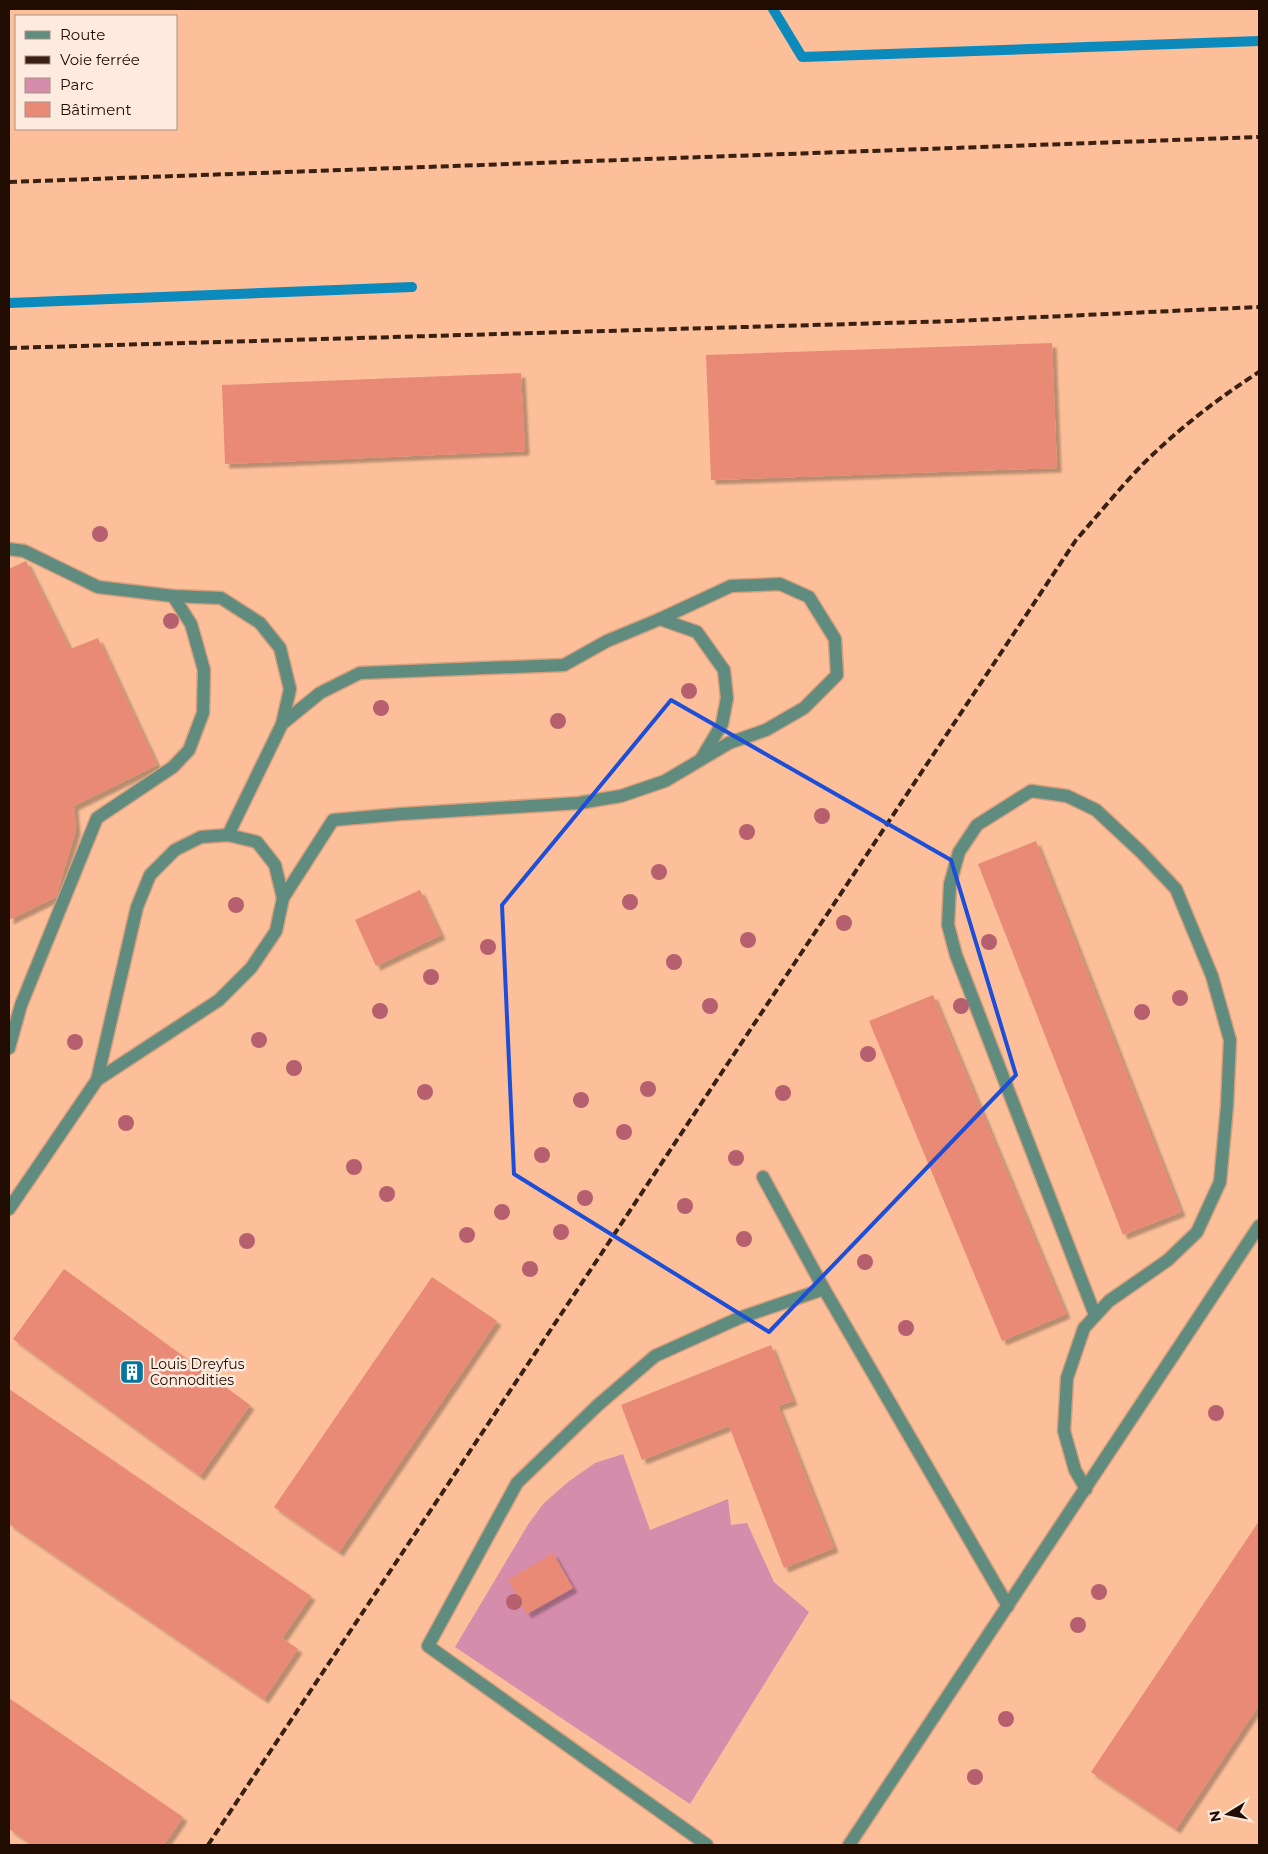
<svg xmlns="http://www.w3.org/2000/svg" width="1268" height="1854" font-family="Montserrat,sans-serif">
<defs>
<filter id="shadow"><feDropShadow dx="4.5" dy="4.5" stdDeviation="1" flood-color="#0004"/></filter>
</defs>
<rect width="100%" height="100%" fill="#fcbf99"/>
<!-- green -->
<polygon fill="#d68dac" points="623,1454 650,1530 728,1499 731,1525 747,1523 774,1582 809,1612 690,1804 455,1647 529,1523 544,1503 568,1482 595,1463"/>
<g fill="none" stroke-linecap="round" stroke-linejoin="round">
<!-- stream -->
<g stroke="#0c8abb" stroke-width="10">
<polyline points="773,9 802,57 1259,41"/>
<polyline points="9,303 412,287"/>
</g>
</g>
<!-- building -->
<g fill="#e98a76" filter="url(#shadow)">
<polygon points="1052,343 1057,468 711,480 706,355"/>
<polygon points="521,373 525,451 225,464 222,385"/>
<polygon points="26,561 70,649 98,638 157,765 74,806 76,830 56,897 9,920 9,569"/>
<polygon points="1036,841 1181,1212 1123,1235 978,864"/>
<polygon points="420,890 441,935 376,966 355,920"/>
<polygon points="933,995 1066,1314 1002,1341 869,1021"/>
<polygon points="64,1269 250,1405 200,1476 13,1339"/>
<polygon points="432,1277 497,1321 339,1552 274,1507"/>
<polygon points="771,1345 793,1401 778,1406 834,1548 784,1568 729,1426 642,1460 621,1405"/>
<polygon points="9,1389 311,1596 282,1638 298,1649 264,1699 9,1524"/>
<polygon points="1259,1521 1259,1705 1176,1829 1091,1772"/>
<polygon points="553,1553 573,1588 527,1614 508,1580"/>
<polygon points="9,1698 183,1817 164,1845 33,1845 9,1829"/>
</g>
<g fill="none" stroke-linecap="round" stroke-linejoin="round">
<defs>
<g id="minor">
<polyline points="9,549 24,551 98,587 173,596 221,598 260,623 280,648 290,689 282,724"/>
<polyline points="228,835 282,724 320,693 360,673 564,665 607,641 660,619 697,632 724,670 727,698 722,724 701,759"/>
<polyline points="9,1048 21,1005 97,818 173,767 189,750 203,713 204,670 191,624 173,596"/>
<polyline points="97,1080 219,1000 251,968 276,931 283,898 333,820 401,814 579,803 621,796 665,781 729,743 766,730 804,708 837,675 835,639 809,597 780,584 731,586 660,619"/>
<polyline points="763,1177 824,1289"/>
<polyline points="9,1209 97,1080 137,907 150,875 175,850 201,837 228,835 257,842 275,865 283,898"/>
<polyline points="1086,1489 1075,1470 1064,1431 1067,1378 1084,1328 1109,1301 1168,1260 1197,1232 1220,1182 1227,1106 1230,1040 1212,976 1176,889 1141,852 1096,810 1067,796 1031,791 977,825 959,852 950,884 948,925 956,955 1095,1315"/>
<polyline points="707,1845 428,1646 517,1483 598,1405 655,1356 739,1318 824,1289 1008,1606"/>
<polyline points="849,1845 1259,1226"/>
</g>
</defs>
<!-- minor casing -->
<use href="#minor" stroke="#d59f7e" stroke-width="15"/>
<!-- minor -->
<use href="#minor" stroke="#5f8c7e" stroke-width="12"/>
<!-- rail -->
<g stroke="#392012" stroke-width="4" stroke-dasharray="8 4" stroke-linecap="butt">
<polyline points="9,182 1259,137"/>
<polyline points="9,348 955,321 1259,307"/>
<path d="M 208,1845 L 1076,540 C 1098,515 1119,489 1142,465 C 1177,430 1217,399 1259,372"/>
</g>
</g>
<!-- trees -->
<g fill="#b65f6f">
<circle cx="100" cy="534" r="8"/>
<circle cx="171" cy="621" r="8"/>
<circle cx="689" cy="691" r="8"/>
<circle cx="381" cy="708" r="8"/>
<circle cx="558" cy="721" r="8"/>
<circle cx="822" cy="816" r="8"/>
<circle cx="747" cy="832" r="8"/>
<circle cx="659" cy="872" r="8"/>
<circle cx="630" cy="902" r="8"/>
<circle cx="236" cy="905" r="8"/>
<circle cx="844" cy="923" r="8"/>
<circle cx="748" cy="940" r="8"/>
<circle cx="989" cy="942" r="8"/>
<circle cx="488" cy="947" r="8"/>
<circle cx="674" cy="962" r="8"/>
<circle cx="431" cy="977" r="8"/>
<circle cx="1180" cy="998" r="8"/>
<circle cx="710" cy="1006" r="8"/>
<circle cx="961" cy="1006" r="8"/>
<circle cx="380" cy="1011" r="8"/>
<circle cx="1142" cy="1012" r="8"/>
<circle cx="259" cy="1040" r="8"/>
<circle cx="75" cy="1042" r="8"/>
<circle cx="868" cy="1054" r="8"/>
<circle cx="294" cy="1068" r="8"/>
<circle cx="648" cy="1089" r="8"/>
<circle cx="425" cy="1092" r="8"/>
<circle cx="783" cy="1093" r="8"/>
<circle cx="581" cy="1100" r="8"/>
<circle cx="126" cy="1123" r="8"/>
<circle cx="624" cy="1132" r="8"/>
<circle cx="542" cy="1155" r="8"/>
<circle cx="736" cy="1158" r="8"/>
<circle cx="354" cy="1167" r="8"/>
<circle cx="387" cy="1194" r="8"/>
<circle cx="585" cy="1198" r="8"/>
<circle cx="685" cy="1206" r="8"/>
<circle cx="502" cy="1212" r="8"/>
<circle cx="561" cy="1232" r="8"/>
<circle cx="467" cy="1235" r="8"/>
<circle cx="744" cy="1239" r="8"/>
<circle cx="247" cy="1241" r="8"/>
<circle cx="865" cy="1262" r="8"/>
<circle cx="530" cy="1269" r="8"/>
<circle cx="906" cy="1328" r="8"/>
<circle cx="1216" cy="1413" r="8"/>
<circle cx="1099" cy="1592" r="8"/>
<circle cx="514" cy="1602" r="8"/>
<circle cx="1078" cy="1625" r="8"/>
<circle cx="1006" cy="1719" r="8"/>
<circle cx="975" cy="1777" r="8"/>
</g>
<!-- marked area -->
<path fill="none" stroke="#1d4ed8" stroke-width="4" stroke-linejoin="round" d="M 671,700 L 951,860 L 1016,1075 L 769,1332 L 514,1174 L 502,905 Z"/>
<!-- icons -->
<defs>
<symbol id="building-square" viewBox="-11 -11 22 22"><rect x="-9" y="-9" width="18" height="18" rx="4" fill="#0575a0" stroke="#feebdf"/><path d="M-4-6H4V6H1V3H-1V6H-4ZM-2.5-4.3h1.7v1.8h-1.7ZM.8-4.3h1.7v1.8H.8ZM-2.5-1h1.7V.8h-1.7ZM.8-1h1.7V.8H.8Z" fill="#fff"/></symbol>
</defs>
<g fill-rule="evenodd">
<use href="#building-square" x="118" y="1358" width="28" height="28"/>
</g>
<g text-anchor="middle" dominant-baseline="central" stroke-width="5" stroke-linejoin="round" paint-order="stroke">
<!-- poi labels -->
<g font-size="14" fill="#210c01" stroke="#feebdf" text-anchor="start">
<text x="150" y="1364">Louis Dreyfus<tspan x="150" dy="16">Connodities</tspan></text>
</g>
</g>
<!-- border -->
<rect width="1268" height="1854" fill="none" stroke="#210c01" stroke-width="20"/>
<!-- legend -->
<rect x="15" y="15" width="162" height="115" fill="#feebdf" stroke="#a69286"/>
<rect x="25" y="31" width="25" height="8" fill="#5f8c7e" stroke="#a69286"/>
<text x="60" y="40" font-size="15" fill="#210c01">Route</text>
<rect x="25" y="56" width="25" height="8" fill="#392012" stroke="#a69286"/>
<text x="60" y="65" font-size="15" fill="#210c01">Voie ferrée</text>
<rect x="25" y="78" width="25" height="15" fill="#d68dac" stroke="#a69286"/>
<text x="60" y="90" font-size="15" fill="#210c01">Parc</text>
<rect x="25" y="102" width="25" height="15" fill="#e98a76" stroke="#a69286"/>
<text x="60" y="115" font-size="15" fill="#210c01">Bâtiment</text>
<!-- north arrow -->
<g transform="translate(1228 1814) rotate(260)" stroke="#feebdf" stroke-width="4" paint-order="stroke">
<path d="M0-4L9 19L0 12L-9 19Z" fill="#210c01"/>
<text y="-8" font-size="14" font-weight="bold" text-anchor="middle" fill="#210c01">N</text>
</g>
</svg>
